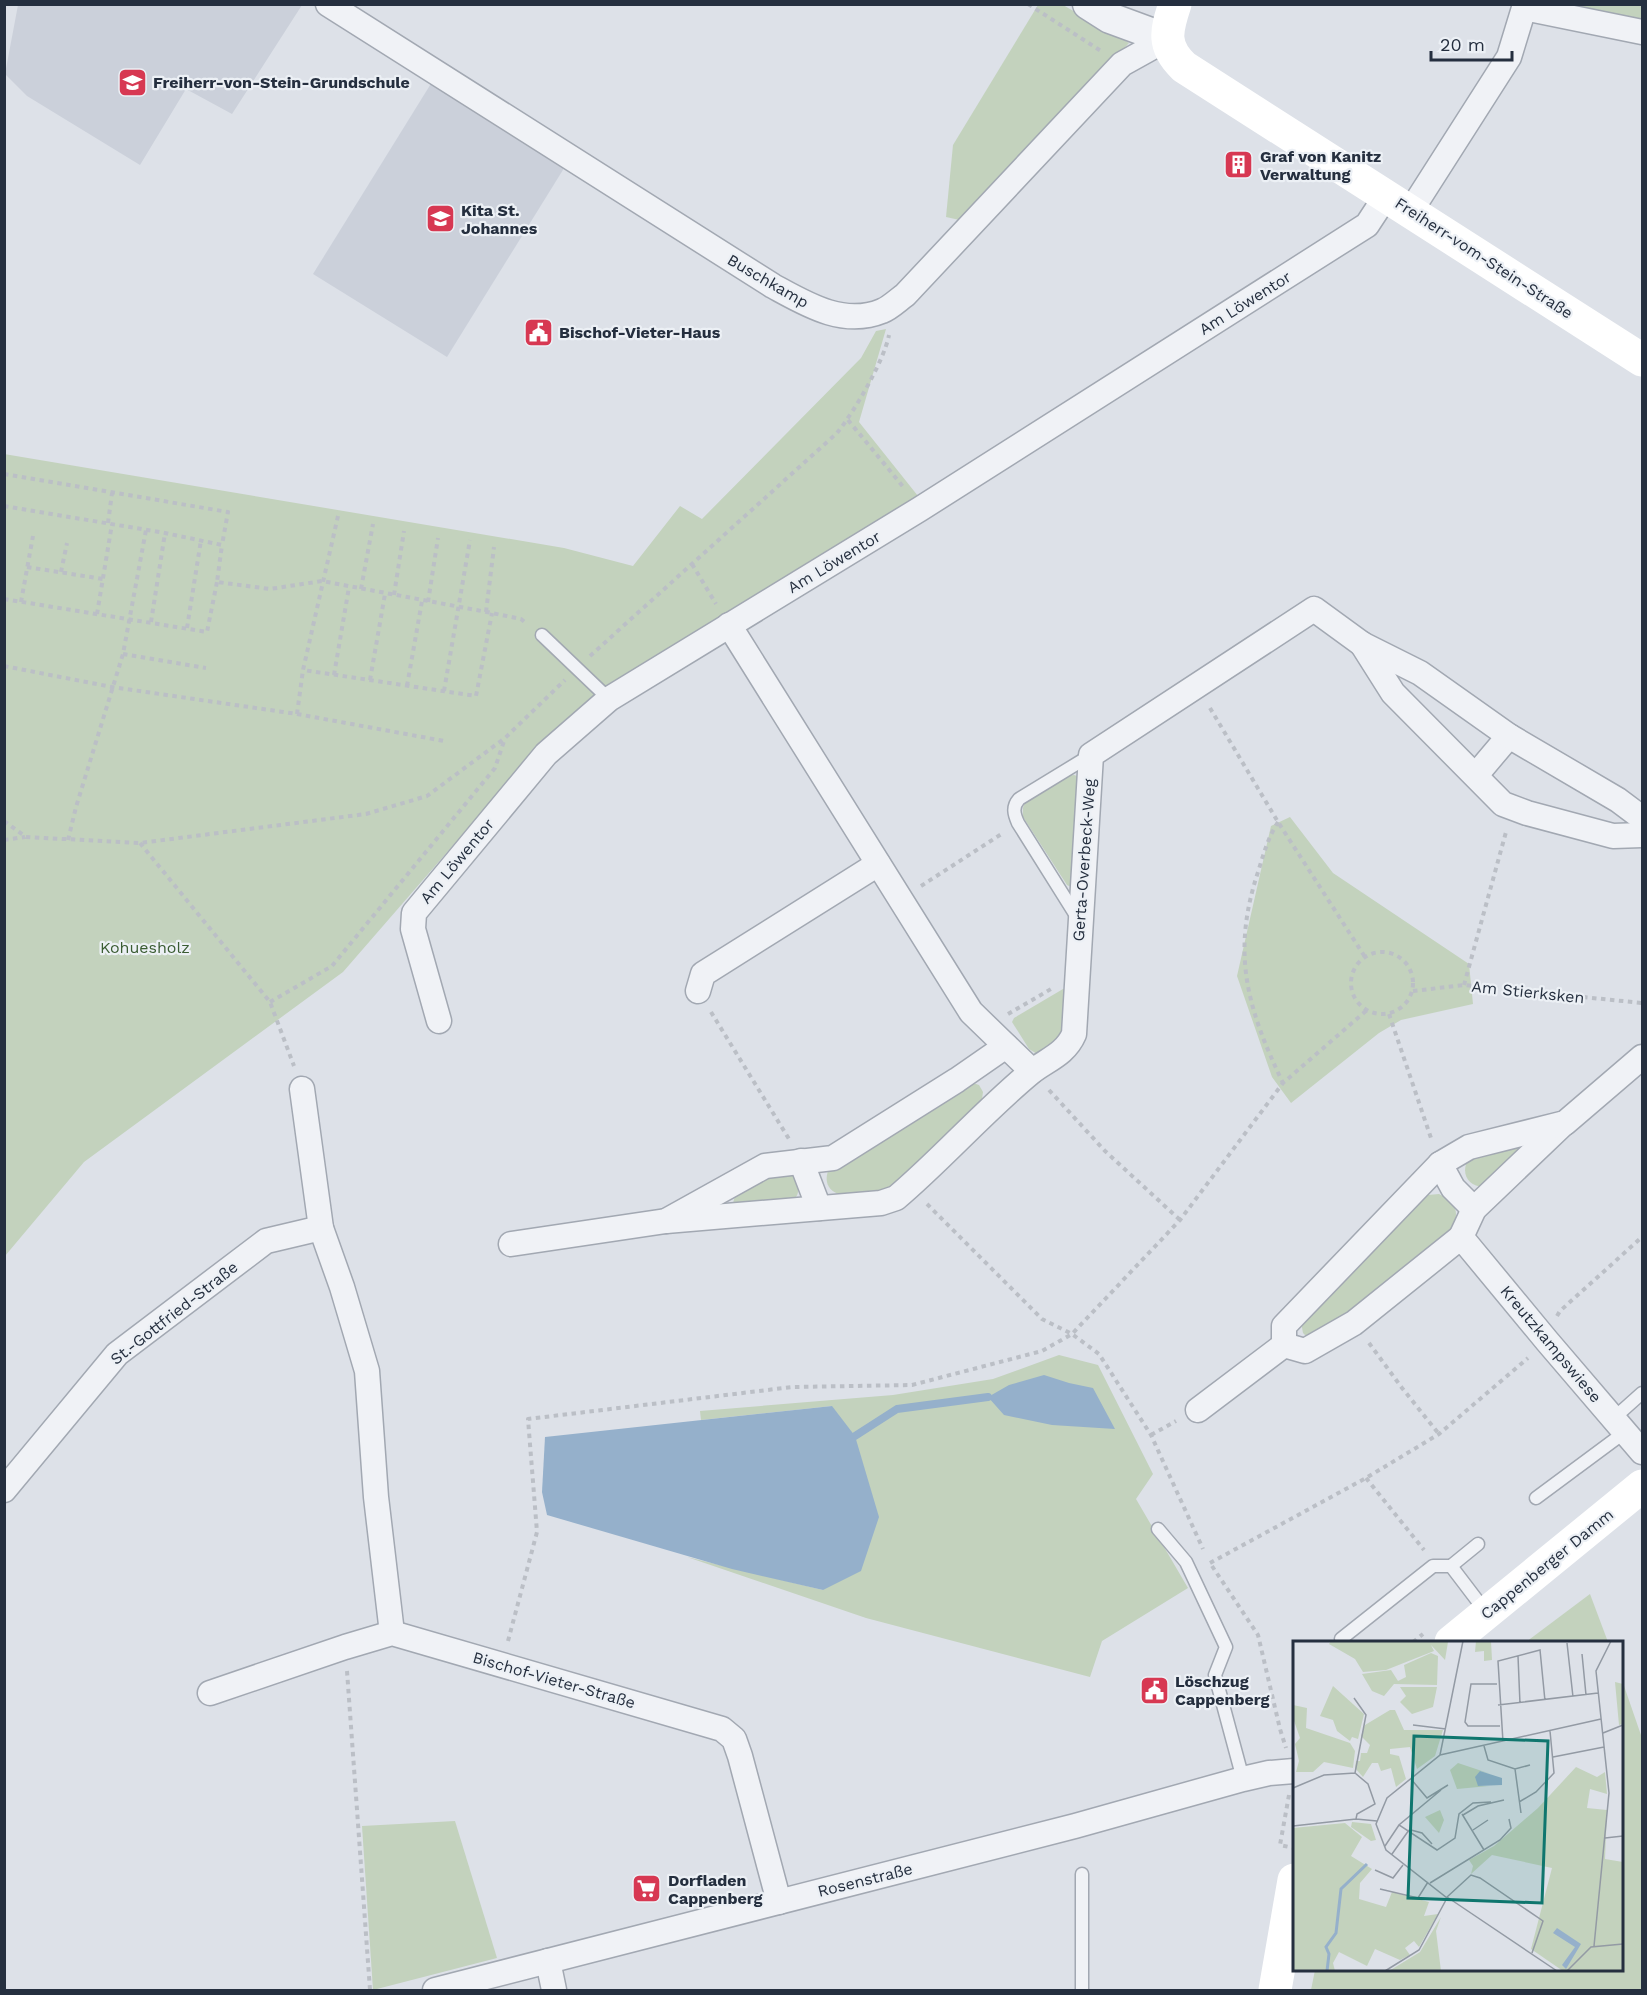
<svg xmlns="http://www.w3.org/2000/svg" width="1647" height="1995" font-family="'Work Sans',sans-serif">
<rect width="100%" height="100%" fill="#dde1e8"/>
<!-- built -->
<g fill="#cbd0da">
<polygon points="18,5 18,4 302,5 232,114 186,89 140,165 27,96 5,74"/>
<polygon points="432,82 566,165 447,357 313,274"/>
</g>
<!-- green -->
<g fill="#c3d2bd">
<polygon points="1038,5 1063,5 1129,43 964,221 946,217 953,145"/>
<polygon points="1552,5 1642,5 1642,25"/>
<polygon points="886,329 859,422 918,496 529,758 343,972 84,1162 5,1256 4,454 564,548 633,566 680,506 702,519 861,358 876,331"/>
<path d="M 1074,775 L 1080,777 L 1071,887 L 1067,885 L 1023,817 C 1023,812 1022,807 1025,803 C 1032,793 1063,776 1074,775 Z"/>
<polygon points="1290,817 1333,873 1469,964 1473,1004 1401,1020 1379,1033 1291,1103 1272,1077 1237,976 1271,826"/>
<polygon points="1063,989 1067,989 1065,1037 1037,1054 1029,1049 1012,1022 1014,1018"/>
<path d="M 973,1083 L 979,1085 L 983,1092 L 982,1099 L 898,1184 C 895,1187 891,1190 886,1192 C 867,1199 815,1203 829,1168 Z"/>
<path d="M 1530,1139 L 1484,1187 C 1467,1187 1460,1172 1469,1158 Z"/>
<path d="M 775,1170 L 795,1175 C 799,1186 801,1193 792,1202 L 736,1206 L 733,1203 L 735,1196 Z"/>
<path d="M 1439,1194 C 1459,1204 1460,1215 1449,1233 L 1346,1316 L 1311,1336 L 1306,1336 L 1303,1333 L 1301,1322 L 1420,1199 L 1428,1195 Z"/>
<polygon points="1059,1355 1098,1365 1153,1474 1136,1499 1188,1588 1102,1641 1090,1677 866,1618 687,1557 823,1590 832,1406 701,1420 700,1411 893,1395 993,1379"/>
<polygon points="1590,1594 1608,1642 1526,1642"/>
<polygon points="1622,1680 1642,1738 1642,1990 1311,1990 1315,1970 1622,1970"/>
<polygon points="455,1821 497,1958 373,1990 362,1826"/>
</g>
<!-- water -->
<g fill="#95b0cb">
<polygon points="1044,1375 1069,1383 1093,1388 1115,1429 1052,1425 1004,1415 988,1397 1009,1385"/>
<polygon points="832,1406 855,1436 879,1517 861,1571 823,1590 732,1569 547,1515 542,1492 545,1437"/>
</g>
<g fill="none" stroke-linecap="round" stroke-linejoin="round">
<!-- stream -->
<polyline stroke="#95b0cb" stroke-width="8" points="855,1436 897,1409 988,1397"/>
<defs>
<g id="service">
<polyline points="542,635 609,699"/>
<path d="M 1077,917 L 1018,823 C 1014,814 1012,807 1019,799 L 1091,755"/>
<polyline points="1614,1418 1642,1393"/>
<polyline points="1536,1498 1625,1432"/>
<polyline points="1158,1529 1186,1562 1226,1647 1215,1675 1243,1779"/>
<polyline points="1451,1566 1478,1544"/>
<polyline points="1341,1639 1433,1566 1451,1566 1486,1612"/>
<polyline points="1082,1874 1082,1990"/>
</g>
<g id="minor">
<path d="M 328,4 L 773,286 C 806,304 843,327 882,311 C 890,308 898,300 905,295 L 1122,64 L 1167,39"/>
<polyline points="1410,212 1509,57 1524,8 1642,32"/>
<polyline points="729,625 971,1012 1032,1071"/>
<polyline points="1362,644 1393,693 1503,804 1527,813 1613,836 1642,835"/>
<polyline points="1476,775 1509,736"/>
<polyline points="698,991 703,974 878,864"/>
<polyline points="439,1021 413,929 414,913 546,754 609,699 920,509 1367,225 1386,196"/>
<polyline points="302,1089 321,1228 342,1287 367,1371 376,1497 392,1633"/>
<polyline points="801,1161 819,1208"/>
<polyline points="1440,1164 1453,1188 1474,1209"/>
<path d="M 666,1221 L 881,1203 L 896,1198 C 942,1159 983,1112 1030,1073 C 1046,1060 1065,1055 1074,1034 L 1091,755 L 1314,609 L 1362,644 L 1420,673 L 1509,736 L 1618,800 L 1642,818"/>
<polyline points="1461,1237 1474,1209 1563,1124"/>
<polyline points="511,1244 666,1221 765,1166 833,1158 957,1080 1006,1046"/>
<polyline points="1284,1345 1284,1326 1440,1164 1469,1147 1565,1123 1642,1057"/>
<polyline points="1198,1410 1284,1345 1305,1351 1354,1323 1461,1237 1547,1341 1642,1452"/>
<polyline points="4,1490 117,1354 266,1241 321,1228"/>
<polyline points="210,1693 345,1647 392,1633 722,1729 734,1739 740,1756 779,1902"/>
<polyline points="548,1961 554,1990"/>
<polyline points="435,1990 1075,1826 1243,1779 1269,1773 1294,1771"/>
</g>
<polyline id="tertiary" points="1088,4 1110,18 1167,39"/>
</defs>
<!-- service casing -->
<use href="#service" stroke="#a2a8b2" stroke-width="15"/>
<!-- minor casing -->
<use href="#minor" stroke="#a2a8b2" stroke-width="27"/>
<!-- tertiary casing -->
<use href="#tertiary" stroke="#a2a8b2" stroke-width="33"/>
<!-- path -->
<g stroke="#bbbfc6" stroke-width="4" stroke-dasharray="4.5 4.5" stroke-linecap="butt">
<polyline points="1028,4 1101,51"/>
<polyline points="848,420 905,489"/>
<polyline points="4,474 228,512 222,545"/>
<polyline points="4,506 165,533 222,545 217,582 270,589 322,581 492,613 521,619 527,624"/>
<polyline points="338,516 303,670 476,696 492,613"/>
<polyline points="108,523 112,493"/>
<polyline points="692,564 716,604"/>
<polyline points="27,567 103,579"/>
<polyline points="61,572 67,543"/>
<polyline points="361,589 373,524"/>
<polyline points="394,595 404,531"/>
<polyline points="4,599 207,632 217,582"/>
<polyline points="21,602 33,536"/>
<polyline points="428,602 438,538"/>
<polyline points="486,612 494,547"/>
<polyline points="97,614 112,524"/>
<polyline points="151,622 165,533"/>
<polyline points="187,628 201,540"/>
<polyline points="123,654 206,668"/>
<path d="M 590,656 L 837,433 C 854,412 884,361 889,335"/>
<polyline points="4,666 112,687 297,714 303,670"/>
<polyline points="334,675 349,587"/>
<polyline points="370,680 385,594"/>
<polyline points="407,686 422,601"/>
<polyline points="444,691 470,540"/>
<polyline points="1210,708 1278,822 1365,957"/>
<polyline points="297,714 444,741"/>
<polyline points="4,821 26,837 140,843 366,814 427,796 505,738 565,680"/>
<path d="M 1278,822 C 1269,836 1264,852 1259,869 C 1231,951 1246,1006 1283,1083"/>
<polyline points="4,840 25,837"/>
<polyline points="68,840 76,807 123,654 146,530"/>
<polyline points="140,843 270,1002 294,1066"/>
<polyline points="921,886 1003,833"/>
<circle cx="1382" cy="983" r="31"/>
<polyline points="1464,985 1506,832"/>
<polyline points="1413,991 1464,985 1642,1003"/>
<polyline points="270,1002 332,966 495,768 505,738"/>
<polyline points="711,1012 789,1139"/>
<polyline points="1008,1014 1051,989"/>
<polyline points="1389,1014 1432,1141"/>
<polyline points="1049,1090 1105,1151 1180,1220"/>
<polyline points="927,1204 1042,1319 1072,1334 1099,1354 1151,1435 1203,1549"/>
<polyline points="1557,1316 1560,1311 1642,1237"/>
<polyline points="1369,1343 1402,1388 1439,1434"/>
<polyline points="1151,1435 1176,1421"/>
<polyline points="1366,1478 1424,1550"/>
<polyline points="1210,1563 1366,1478 1439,1434 1528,1358"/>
<polyline points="1212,1566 1258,1635 1280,1729 1286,1748"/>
<polyline points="508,1641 537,1532 528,1419 792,1387 912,1385 1042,1351 1072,1334 1180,1220 1283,1083 1367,1010"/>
<polyline points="1413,1642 1423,1634"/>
<polyline points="347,1671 370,1990"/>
<polyline points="1289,1795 1280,1845 1294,1848"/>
</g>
<!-- service -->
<use href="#service" stroke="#f0f2f6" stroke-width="12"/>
<!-- minor -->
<use href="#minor" stroke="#f0f2f6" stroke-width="24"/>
<!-- tertiary -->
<use href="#tertiary" stroke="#f0f2f6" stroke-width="30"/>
<!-- secondary -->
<g stroke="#fff" stroke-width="33">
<path d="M 1175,4 C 1166,31 1162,46 1184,67 L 1642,360"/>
<polyline points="1451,1642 1642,1486"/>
<polyline points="1275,1990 1294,1880"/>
</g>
</g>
<!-- icons -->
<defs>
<symbol id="school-square" viewBox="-11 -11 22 22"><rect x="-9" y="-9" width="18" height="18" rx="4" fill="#d73852" stroke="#ecf0f5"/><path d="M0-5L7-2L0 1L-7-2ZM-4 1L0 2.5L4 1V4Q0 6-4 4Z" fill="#fff"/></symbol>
<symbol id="building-square" viewBox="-11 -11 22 22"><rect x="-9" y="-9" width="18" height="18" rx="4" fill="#d73852" stroke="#ecf0f5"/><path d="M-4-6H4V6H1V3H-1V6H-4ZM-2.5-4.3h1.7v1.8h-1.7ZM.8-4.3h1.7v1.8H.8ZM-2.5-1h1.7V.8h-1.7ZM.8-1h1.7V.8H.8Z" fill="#fff"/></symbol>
<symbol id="civic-square" viewBox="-11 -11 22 22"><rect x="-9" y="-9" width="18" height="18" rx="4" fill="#d73852" stroke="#ecf0f5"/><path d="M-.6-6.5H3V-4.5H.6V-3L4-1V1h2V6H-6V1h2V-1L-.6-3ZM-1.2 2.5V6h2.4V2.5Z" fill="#fff"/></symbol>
<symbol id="supermarket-square" viewBox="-11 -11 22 22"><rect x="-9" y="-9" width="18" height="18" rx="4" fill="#d73852" stroke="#ecf0f5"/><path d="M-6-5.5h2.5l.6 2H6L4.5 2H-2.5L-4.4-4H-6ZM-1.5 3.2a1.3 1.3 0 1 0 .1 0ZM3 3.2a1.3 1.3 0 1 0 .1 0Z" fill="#fff"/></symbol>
</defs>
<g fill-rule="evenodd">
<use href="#school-square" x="116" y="66" width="33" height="33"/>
<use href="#building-square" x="1222" y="148" width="33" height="33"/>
<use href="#school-square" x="424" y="202" width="33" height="33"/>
<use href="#civic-square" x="522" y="316" width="33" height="33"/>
<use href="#civic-square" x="1138" y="1674" width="33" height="33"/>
<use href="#supermarket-square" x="630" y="1872" width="33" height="33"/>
</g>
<g text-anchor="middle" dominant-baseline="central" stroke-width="4.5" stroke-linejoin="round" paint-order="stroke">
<!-- poi labels -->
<g font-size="16" font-weight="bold" fill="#252f3f" stroke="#ecf0f5" text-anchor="start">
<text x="153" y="82">Freiherr-von-Stein-Grundschule</text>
<text x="1260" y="156">Graf von Kanitz<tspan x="1260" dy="18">Verwaltung</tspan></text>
<text x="461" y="210">Kita St.<tspan x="461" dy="18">Johannes</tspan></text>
<text x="559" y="332">Bischof-Vieter-Haus</text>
<text x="1175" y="1681">Löschzug<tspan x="1175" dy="18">Cappenberg</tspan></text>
<text x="668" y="1880">Dorfladen<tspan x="668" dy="18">Cappenberg</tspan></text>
</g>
<!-- street labels -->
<g font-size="16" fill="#252f3f" stroke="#ecf0f5">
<text transform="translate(1484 258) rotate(33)">Freiherr-vom-Stein-Straße</text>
<text transform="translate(768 281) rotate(30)">Buschkamp</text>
<text transform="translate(1245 303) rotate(-32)">Am Löwentor</text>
<text transform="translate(834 562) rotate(-31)">Am Löwentor</text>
<text transform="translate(1084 860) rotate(-86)">Gerta-Overbeck-Weg</text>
<text transform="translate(457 861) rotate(-50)">Am Löwentor</text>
<text transform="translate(1528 992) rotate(6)">Am Stierksken</text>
<text transform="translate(174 1313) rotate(-38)">St.-Gottfried-Straße</text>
<text transform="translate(1551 1344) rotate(50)">Kreutzkampswiese</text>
<text transform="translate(1547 1564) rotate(-39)">Cappenberger Damm</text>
<text transform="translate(554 1680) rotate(16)">Bischof-Vieter-Straße</text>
<text transform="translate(865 1880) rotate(-14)">Rosenstraße</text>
</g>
<!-- park labels -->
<g font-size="16" fill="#3a5c32" stroke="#ecf0f5">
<text x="145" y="947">Kohuesholz</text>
</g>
</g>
<!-- overview -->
<g transform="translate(1293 1641)">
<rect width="330" height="330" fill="#dde1e8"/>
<path d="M 38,0 L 155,0 L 155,1 L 152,19 L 138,4 L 141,10 L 93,29 L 70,31 L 62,18 L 36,3 ZM 183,0 L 198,0 L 199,19 L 191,20 L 191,10 L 182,11 ZM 138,12 L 145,15 L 144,44 L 101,43 L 91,55 L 79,50 L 69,33 L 98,29 L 105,40 L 113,36 L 111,24 ZM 322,41 L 330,43 L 330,83 L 326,84 ZM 40,45 L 71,73 L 65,98 L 59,96 L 57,100 L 44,90 L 40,79 L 27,75 ZM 107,46 L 144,46 L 140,66 L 119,73 L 107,61 L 113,55 ZM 0,64 L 14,67 L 13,87 L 57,102 L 62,110 L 60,127 L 31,121 L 20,131 L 3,131 L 6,120 L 2,103 L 7,97 L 0,77 ZM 97,69 L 102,69 L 111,89 L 150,89 L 142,115 L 124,128 L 117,106 L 97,108 L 97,113 L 106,115 L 113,138 L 103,146 L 98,127 L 88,130 L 85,122 L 79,122 L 70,136 L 62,127 L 63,120 L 67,120 L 68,112 L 74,112 L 77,104 L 68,95 L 72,84 ZM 165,122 L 198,133 L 187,130 L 185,145 L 196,145 L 164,148 L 157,129 ZM 283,126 L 304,136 L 312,131 L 314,153 L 297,148 L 294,167 L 314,169 L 312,218 L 330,221 L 330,330 L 270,330 L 238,308 L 259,227 L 199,214 L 178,233 L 180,225 L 176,219 L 201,205 L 245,167 ZM 147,169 L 151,179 L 146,192 L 132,176 ZM 59,181 L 78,183 L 83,199 L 78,200 L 58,186 ZM 52,182 L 69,196 L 58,215 L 79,228 L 67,242 L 66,258 L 93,266 L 99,251 L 136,261 L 131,275 L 145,273 L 126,306 L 121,300 L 112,307 L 117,314 L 107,319 L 82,308 L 74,325 L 46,311 L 40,322 L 42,330 L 0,330 L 0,187 ZM 148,276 L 143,290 L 148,330 L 96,330 L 127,311 Z" fill="#c3d2bd"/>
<path d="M 187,130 L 209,137 L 209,144 L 185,145 L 182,136 ZM 264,287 L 288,303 L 273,328 L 269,324 L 282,306 L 260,292 Z" fill="#95b0cb"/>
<path fill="none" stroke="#95b0cb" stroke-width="3" d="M 34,330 L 36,313 L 33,306 L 43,292 L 48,248 L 74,223"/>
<path fill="none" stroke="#939aa4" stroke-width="1.5" d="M 274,2 L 280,56M 289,13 L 293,54M 225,15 L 227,63M 204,43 L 178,43 L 172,81 L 175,85 L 207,85M 61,57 L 73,74 L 62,132M 205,64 L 305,52M 120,84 L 153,88M 310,92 L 330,84M 210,101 L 205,20 L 247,9 L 252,60M 191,105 L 195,119 L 222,128 L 237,124M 147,114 L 308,78M 260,116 L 311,106M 222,128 L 228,172M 118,138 L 134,157 L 155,144M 0,147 L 31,134 L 62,132 L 75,143 L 82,163 L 64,173 L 63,178M 148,149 L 106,184 L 144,209 L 162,197 L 166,173 L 180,162 L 198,161M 226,161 L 243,151 L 261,132 L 257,90M 169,173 L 191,209M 170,174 L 185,165 L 211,159M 0,185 L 63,178 L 84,180M 118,189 L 129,192 L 139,203M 180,189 L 195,179M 312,197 L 330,195M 92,205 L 106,184M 99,213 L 116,189M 82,229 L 100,237 L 110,224M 137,242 L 207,199 L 218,187 L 216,178M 87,248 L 125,257 L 135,241M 154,256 L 178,234 L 187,237 L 250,280 L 239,312M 154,256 L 264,330M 301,305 L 316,152 L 303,30 L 318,0M 92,330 L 126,309 L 154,257 L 93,209 L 83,183 L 94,157 L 147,114 L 170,0M 274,330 L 298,306 L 330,303"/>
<path fill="#0f766e" fill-opacity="0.15" stroke="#0f766e" stroke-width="3" d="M 121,95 L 255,100 L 249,262 L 115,257 Z"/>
<rect width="330" height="330" fill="none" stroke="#252f3f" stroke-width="3"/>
</g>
<!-- border -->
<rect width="1647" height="1995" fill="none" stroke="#252f3f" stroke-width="12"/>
<!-- scale -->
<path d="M1431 51v9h81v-9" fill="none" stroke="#252f3f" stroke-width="3"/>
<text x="1440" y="51" font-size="18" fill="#252f3f" stroke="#ecf0f5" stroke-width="4.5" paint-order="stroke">20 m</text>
</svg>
